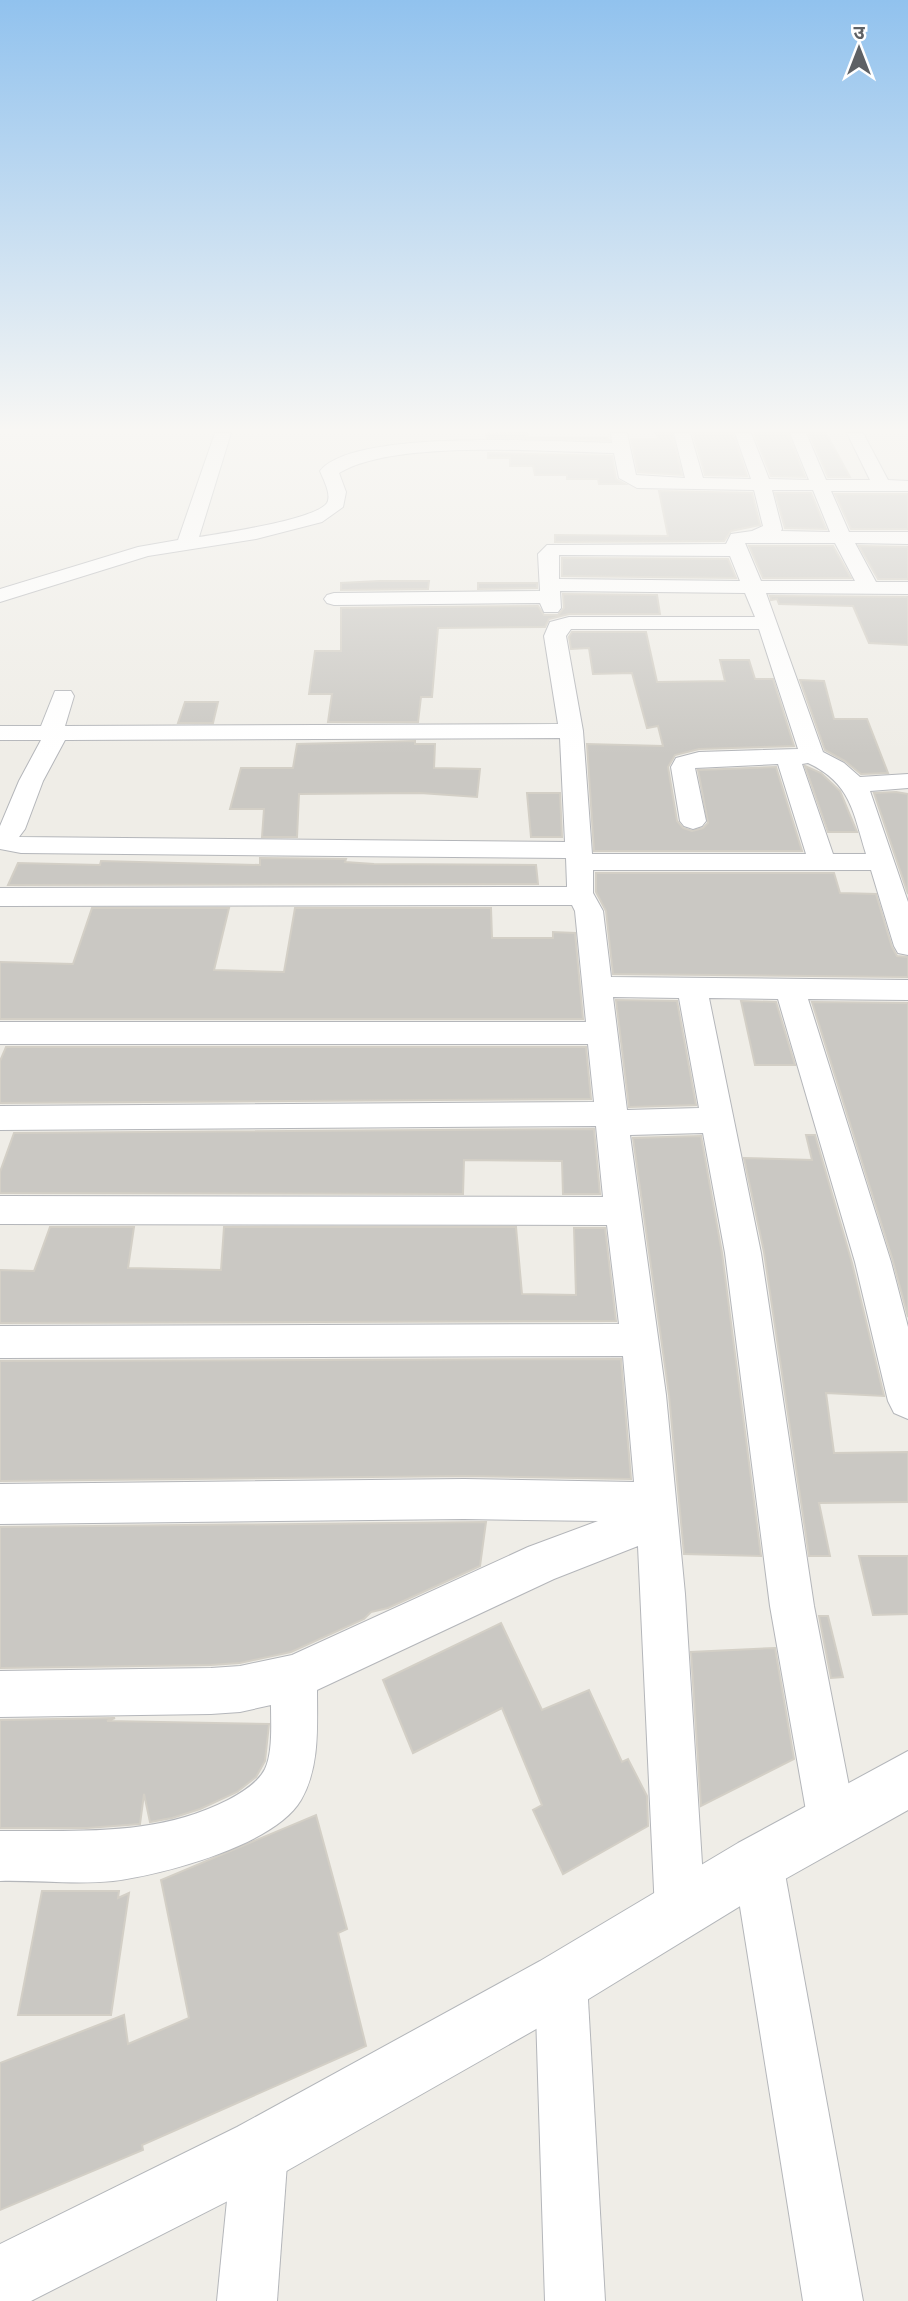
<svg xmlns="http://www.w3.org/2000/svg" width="908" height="2301" font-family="Helvetica,'Noto Sans Devanagari',sans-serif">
<rect width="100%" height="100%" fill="#efede7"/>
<!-- building -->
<g fill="#cac8c3" stroke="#d3cfc6" stroke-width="2">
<polygon points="527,433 528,437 607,437 609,440 487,438 486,434"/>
<polygon points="656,433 672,433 682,475 638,472 631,439 658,439"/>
<polygon points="693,433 733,433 747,476 705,475"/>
<polygon points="754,433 788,433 805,477 771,476"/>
<polygon points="809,433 826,433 850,477 828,477"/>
<polygon points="488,453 612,456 616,479 625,484 599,484 598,479 567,479 567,475 535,475 533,466 510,466 510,458 488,458"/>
<polygon points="659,491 752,493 760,525 731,531 724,541 555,542 555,535 668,536"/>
<polygon points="775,493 811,493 826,529 785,528"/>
<polygon points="835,494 908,494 908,529 851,529"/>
<polygon points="749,546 833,546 851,578 763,578"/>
<polygon points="859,546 908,547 908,579 878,579"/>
<polygon points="562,558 728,559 736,578 562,576"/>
<polygon points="379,581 429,581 428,589 341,590 341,583"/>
<polygon points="478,583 537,583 537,588 478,589"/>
<polygon points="563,594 657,595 660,614 569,614 549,619 545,627 438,628 432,697 421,697 418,722 328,722 332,694 309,694 315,651 341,651 341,608 538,606 544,615 558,615 564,608"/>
<polygon points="770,596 908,597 908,645 869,643 853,606 779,604 777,599 771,600"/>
<polygon points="572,632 646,632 657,682 725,681 720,660 749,660 755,679 773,679 794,746 699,749 675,755 668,767 677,821 683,828 692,831 703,828 708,823 698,770 776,767 802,851 594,851 587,744 663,746 658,726 647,728 632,673 593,674 589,648 571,649 569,637"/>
<polygon points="800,680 824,681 834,719 867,719 888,773 861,774 845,761 825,750"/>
<polygon points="185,702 218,702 213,723 178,723"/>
<polygon points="415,741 415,744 435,744 434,768 480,769 477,797 420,793 299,794 297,837 262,837 264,809 230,809 241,768 293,768 297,744"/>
<polygon points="805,766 821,773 840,791 857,832 828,832"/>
<polygon points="896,792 908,794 908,894 874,793"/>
<polygon points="527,793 560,793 562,837 531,837"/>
<polygon points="260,858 346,859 345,862 374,864 536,865 538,884 8,885 18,863 100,865 101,861 260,865"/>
<polygon points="596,873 834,873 840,893 876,894 892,947 897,956 908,957 908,977 613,974 606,911 596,892"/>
<polygon points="92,908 229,908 214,970 284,972 295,908 491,908 492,938 553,938 553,932 575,933 583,1019 0,1019 0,962 73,964"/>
<polygon points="616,1000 677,1001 696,1105 629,1107"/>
<polygon points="741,1001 776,1002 795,1065 755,1065"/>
<polygon points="812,1002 908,1003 908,1317 893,1261"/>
<polygon points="6,1047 586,1047 591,1099 0,1103 0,1061"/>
<polygon points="594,1129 600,1194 563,1194 562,1161 464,1160 463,1194 0,1193 0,1172 14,1133"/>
<polygon points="806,1135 815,1135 852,1263 884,1396 826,1393 834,1453 908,1452 908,1502 819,1503 830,1556 809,1556 764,1252 744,1158 812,1160"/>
<polygon points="701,1136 722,1253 761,1556 684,1554 669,1395 633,1138"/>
<polygon points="50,1227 134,1227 128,1268 221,1270 224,1227 516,1227 522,1294 576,1295 574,1228 605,1228 616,1321 0,1323 0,1270 34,1271"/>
<polygon points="621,1359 631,1479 464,1476 0,1481 0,1361"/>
<polygon points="486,1522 480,1566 388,1608 371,1612 364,1619 291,1652 240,1663 211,1665 0,1668 0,1527"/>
<polygon points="859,1556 908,1556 908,1614 873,1615"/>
<polygon points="819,1616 828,1616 843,1677 831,1678"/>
<polygon points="501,1623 542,1710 589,1690 622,1762 628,1759 647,1796 648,1826 563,1874 533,1810 542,1805 502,1708 413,1753 383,1680"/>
<polygon points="775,1648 794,1759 701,1806 691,1652"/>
<polygon points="115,1718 107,1721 269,1724 265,1761 256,1777 237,1792 200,1809 172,1818 150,1822 144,1794 140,1824 87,1828 0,1828 0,1720"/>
<polygon points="316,1815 347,1929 338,1933 366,2046 142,2145 143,2150 0,2210 0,2063 124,2015 128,2044 189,2018 161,1880"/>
<polygon points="42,1891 119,1891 118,1898 129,1893 111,2015 18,2015"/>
</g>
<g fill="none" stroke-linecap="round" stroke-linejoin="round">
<defs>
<g id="street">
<path d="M 215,433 L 231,433 L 199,537 C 222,533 315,520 327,503 C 332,494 323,479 320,471 C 354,428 556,442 612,443 L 611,433 L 627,433 L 636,475 L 685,478 L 674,433 L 690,433 L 703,478 L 751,479 L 735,433 L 751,433 L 769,479 L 809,480 L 790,433 L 806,433 L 826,480 L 870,480 L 847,433 L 863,433 L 888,480 L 908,481 L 908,491 L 831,491 L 849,532 L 908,532 L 908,544 L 855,543 L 876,582 L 908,582 L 908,594 L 766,593 L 823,752 L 844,763 L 860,777 L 908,774 L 908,788 L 870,791 L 908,902 L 908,955 L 898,953 L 894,946 L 871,870 L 593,870 L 593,893 L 603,911 L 611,977 L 908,980 L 908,1000 L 808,999 L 891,1262 L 908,1327 L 908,1419 L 894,1413 L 888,1401 L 855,1262 L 778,999 L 709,998 L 761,1253 L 814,1606 L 856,1822 L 849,1839 L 832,1846 L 815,1839 L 808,1822 L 770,1606 L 725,1253 L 703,1133 L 630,1135 L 666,1395 L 685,1594 L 705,1911 L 698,1929 L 680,1936 L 662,1929 L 655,1911 L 638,1546 L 554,1579 L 317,1690 C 317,1727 320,1767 301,1800 C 275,1845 162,1875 113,1881 C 75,1885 37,1880 0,1881 L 0,1831 C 78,1830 156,1837 228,1800 C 241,1793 258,1783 265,1769 C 273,1752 271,1724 271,1705 L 240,1712 L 211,1714 L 0,1717 L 0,1671 L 211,1668 L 240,1666 L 292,1655 L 528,1547 L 598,1521 L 464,1519 L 0,1524 L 0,1484 L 464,1479 L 634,1482 L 623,1356 L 0,1358 L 0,1326 L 619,1324 L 607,1225 L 0,1224 L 0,1196 L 603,1197 L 596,1126 L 0,1130 L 0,1106 L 594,1102 L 588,1044 L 0,1044 L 0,1022 L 586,1022 L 575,911 L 572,905 L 0,906 L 0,888 L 567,887 L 567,885 L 566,858 L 21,853 L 0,849 L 0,826 L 19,781 L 41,740 L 0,740 L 0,726 L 41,726 L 55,691 L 71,691 L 74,696 L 65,726 L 558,724 L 544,636 L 550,622 L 569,617 L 755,617 L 745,593 L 560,591 L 561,608 L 558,612 L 544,612 L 540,603 L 334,605 L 327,603 L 324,599 L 327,595 L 334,593 L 540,591 L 538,554 L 547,545 L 726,544 L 731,534 L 752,531 L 763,526 L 754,490 L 637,488 L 619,478 L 614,453 C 545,452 395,439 339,473 L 346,492 L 343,507 L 322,522 L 256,539 L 148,556 L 0,602 L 0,589 L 138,547 L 178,540 ZM 772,490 L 813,490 L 830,532 L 781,531 L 782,529 ZM 745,543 L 835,543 L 855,581 L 761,581 ZM 559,555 L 730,556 L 740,581 L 559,579 ZM 571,629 L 759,629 L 798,749 L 699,752 L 676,758 L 671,767 L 680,821 L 684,826 L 693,829 L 702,826 L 706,821 L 695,768 L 778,764 L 806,854 L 592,854 L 583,731 L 566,636 ZM 560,738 L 565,842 L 19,837 L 25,829 L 43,781 L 65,740 ZM 808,763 C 851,783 853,812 866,854 L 833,854 L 802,764 ZM 613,997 L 679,998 L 699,1108 L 627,1110 Z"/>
<polygon points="758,1838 776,1845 783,1863 863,2301 803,2301 733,1863 740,1845"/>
<polygon points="561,1956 580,1963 587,1982 605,2301 545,2301 535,1982 542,1963"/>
<polygon points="260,2122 280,2130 288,2150 277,2301 217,2301 232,2150 240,2130"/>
</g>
<polygon id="secondary" points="908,1751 908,1810 778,1883 582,2003 283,2173 31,2301 0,2301 0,2244 237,2127 540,1961 738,1843"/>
</defs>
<!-- street casing -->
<use href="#street" stroke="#b4b6ba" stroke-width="2"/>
<!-- secondary casing -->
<use href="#secondary" stroke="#b3b6ba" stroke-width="2"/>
<!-- street -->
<use href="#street" fill="#fff" fill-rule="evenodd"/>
<!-- secondary -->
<use href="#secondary" fill="#fff" fill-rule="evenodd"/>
</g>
<!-- sky -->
<linearGradient id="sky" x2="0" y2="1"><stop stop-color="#91c2ee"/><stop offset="0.57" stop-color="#f8f7f4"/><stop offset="1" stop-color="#f8f7f4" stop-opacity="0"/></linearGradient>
<rect width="908" height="755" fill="url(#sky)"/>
<!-- north arrow -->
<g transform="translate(859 49)" stroke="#ffffff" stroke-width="5" paint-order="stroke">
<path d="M0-5L12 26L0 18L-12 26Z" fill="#5e6165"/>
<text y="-10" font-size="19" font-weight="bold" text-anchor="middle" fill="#5e6165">उ</text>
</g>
</svg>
